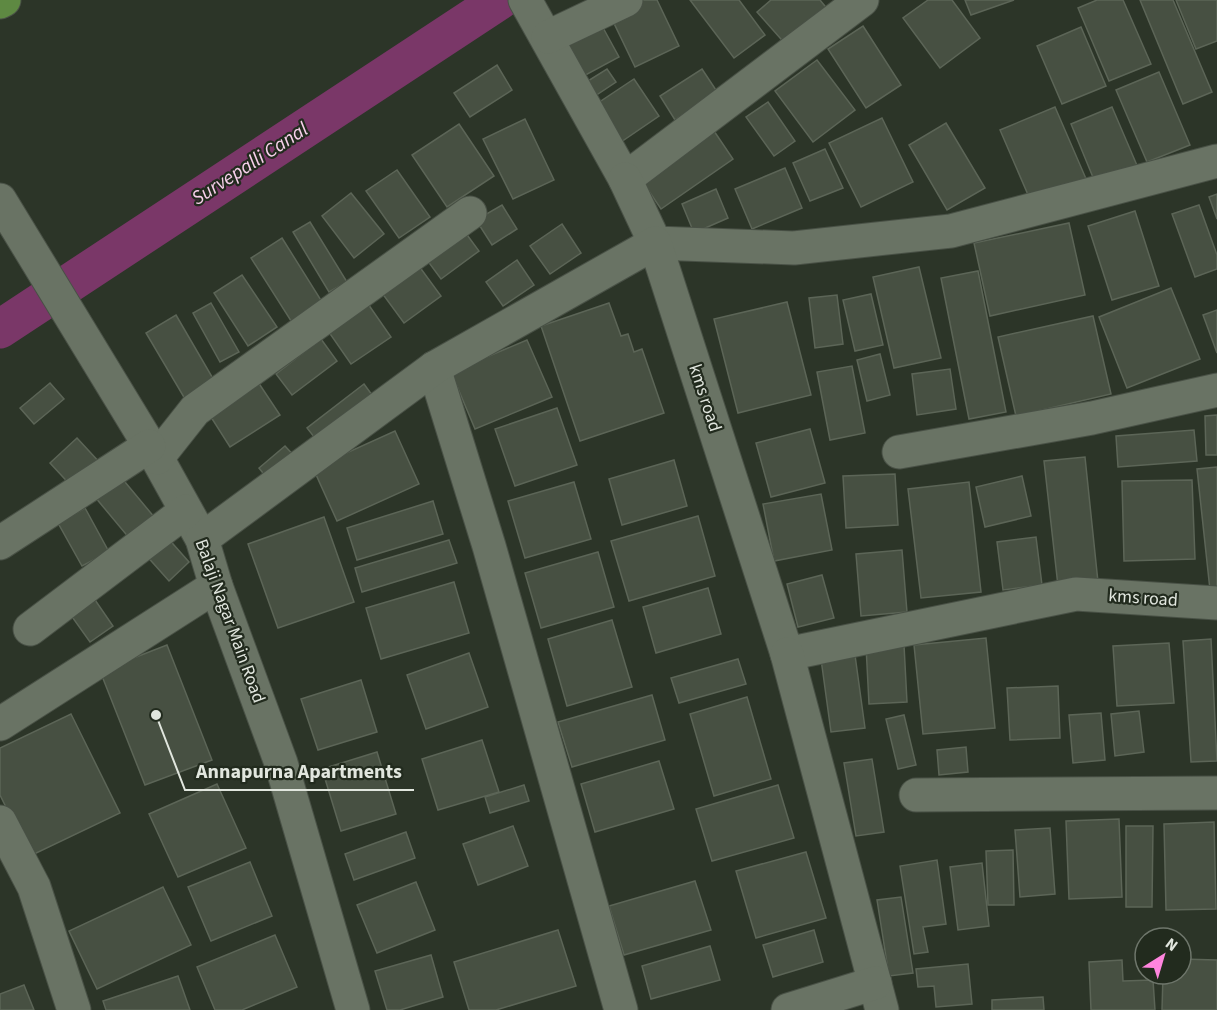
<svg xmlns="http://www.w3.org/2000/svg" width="1217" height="1010" font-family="'Source Sans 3',sans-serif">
<rect width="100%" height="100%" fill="#2c3528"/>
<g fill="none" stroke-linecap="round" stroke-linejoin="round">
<!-- canal -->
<polyline stroke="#7a3768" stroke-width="39" points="0,329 500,0"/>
</g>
<!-- building -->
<g fill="#475042" stroke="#5c6557" stroke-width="1.5">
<polygon points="642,0 657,0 679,46 635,67 610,15"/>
<polygon points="690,0 739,0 765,35 734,58"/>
<polygon points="771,0 820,0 829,11 788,47 757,12"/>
<polygon points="928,0 952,0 980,38 940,68 903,18"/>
<polygon points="965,0 1014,0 971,15"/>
<polygon points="1097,0 1123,0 1151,64 1109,81 1078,8"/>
<polygon points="1140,0 1173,0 1212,92 1183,104"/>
<polygon points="1176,0 1217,0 1217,41 1196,49"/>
<polygon points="601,24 619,57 580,78 562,45"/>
<polygon points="863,26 901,85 866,108 828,49"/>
<polygon points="1081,27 1106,86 1062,104 1037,46"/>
<polygon points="817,60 855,110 813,142 775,91"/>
<polygon points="497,65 512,90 470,117 454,93"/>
<polygon points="607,69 616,82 592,98 583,84"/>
<polygon points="702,69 718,93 675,120 660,96"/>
<polygon points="1159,72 1190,145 1147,162 1116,90"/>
<polygon points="634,79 659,116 621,142 595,105"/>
<polygon points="768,102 795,141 774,156 746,117"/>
<polygon points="1055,107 1087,181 1032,204 1000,130"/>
<polygon points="1112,107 1139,170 1097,187 1071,124"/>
<polygon points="882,118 913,182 861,207 829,143"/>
<polygon points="525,119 554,180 513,199 483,139"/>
<polygon points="946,123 985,188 947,210 909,145"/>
<polygon points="459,124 494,176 447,207 412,155"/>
<polygon points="712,128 733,159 661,209 640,178"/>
<polygon points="825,149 843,188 810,201 793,163"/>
<polygon points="785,168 802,208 752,229 735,189"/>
<polygon points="397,170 430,217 399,238 366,191"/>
<polygon points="716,189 728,218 694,233 682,204"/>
<polygon points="351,193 384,234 354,258 322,216"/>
<polygon points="1217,194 1217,219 1209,197"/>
<polygon points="502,205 517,229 492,245 476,220"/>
<polygon points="1199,205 1217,255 1217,269 1195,277 1172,214"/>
<polygon points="1135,211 1159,286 1112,300 1088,226"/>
<polygon points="310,222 347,282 329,292 293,232"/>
<polygon points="1069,223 1085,295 990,316 974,243"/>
<polygon points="562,224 581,253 550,274 530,246"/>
<polygon points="462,228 479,251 441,279 424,256"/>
<polygon points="282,238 324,305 293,324 251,258"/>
<polygon points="517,260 534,285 503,306 486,282"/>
<polygon points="416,262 441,296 404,323 379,289"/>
<polygon points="919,267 941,358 894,368 873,277"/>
<polygon points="978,271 1006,412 969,419 941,278"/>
<polygon points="242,275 277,327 248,346 214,293"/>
<polygon points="1171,288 1200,359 1127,388 1099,317"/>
<polygon points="871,294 883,345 855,351 843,300"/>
<polygon points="837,295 843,344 815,348 809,298"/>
<polygon points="366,301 391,337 351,364 326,328"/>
<polygon points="787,302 811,395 738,413 714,319"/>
<polygon points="211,303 239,352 220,362 193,313"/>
<polygon points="609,303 621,336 628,334 634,352 642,349 664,413 580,441 541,326"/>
<polygon points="1217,310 1217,353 1203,315"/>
<polygon points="176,315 215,382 185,399 146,333"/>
<polygon points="1093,316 1111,394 1016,416 998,337"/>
<polygon points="321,339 337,361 292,395 276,374"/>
<polygon points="527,340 552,397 475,429 451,372"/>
<polygon points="880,354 890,395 867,401 857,360"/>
<polygon points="852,366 865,433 830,440 817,372"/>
<polygon points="950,369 956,409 917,415 912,374"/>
<polygon points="258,382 280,415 230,447 209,414"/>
<polygon points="50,383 64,399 34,424 20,408"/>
<polygon points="364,384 378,403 322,447 307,428"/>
<polygon points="557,408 577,465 515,486 495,429"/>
<polygon points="1217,415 1217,455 1206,455 1205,416"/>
<polygon points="810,429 825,483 771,497 756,443"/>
<polygon points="1194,430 1197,461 1118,467 1116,436"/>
<polygon points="395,431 419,484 337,521 313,468"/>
<polygon points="77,438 101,464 74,489 50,463"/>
<polygon points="285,446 297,459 270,482 259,468"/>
<polygon points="1085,457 1098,582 1058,586 1044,461"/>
<polygon points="674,460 687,506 622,525 609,479"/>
<polygon points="1217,467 1217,590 1210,590 1197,469"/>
<polygon points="895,474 898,525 846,528 843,476"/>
<polygon points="120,476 160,524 135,545 95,497"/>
<polygon points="1022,476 1031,516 985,527 976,487"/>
<polygon points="1192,480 1195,559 1124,561 1122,481"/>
<polygon points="574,482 591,539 525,558 508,501"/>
<polygon points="969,482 981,592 921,598 908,489"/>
<polygon points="821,494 832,550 774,561 763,504"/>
<polygon points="433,501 443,534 357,560 347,528"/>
<polygon points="85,508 109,552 82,566 58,523"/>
<polygon points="698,516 715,576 629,601 611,541"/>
<polygon points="324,517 354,602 278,628 248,544"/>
<polygon points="166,536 189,562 169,581 145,554"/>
<polygon points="1036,537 1042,585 1003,590 997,542"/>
<polygon points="449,540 457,563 362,592 355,568"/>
<polygon points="902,550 907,612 861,616 856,554"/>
<polygon points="598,552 614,607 541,628 525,573"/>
<polygon points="822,575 834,618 798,627 787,584"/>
<polygon points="454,582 469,633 381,659 366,608"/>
<polygon points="708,588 721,634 656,653 643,607"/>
<polygon points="93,597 113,626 90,642 70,614"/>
<polygon points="612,620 632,687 567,706 548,639"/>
<polygon points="986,638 995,728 923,734 914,645"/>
<polygon points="1211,639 1217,761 1191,762 1183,641"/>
<polygon points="1169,643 1174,703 1117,706 1113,646"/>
<polygon points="167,645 212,760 145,785 100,671"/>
<polygon points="904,645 907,702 869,704 866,646"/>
<polygon points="469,653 488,707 426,729 407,675"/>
<polygon points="855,655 865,728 831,732 821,659"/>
<polygon points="738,659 746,684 679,703 671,678"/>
<polygon points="361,680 377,732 318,750 301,699"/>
<polygon points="1058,686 1060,738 1010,740 1007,688"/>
<polygon points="652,695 665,740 572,767 558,722"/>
<polygon points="747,697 771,779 714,796 690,714"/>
<polygon points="1139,711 1144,752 1115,756 1111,714"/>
<polygon points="1101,713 1105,760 1073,763 1069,715"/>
<polygon points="71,714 120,813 30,856 0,795 0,748"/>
<polygon points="904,715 916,765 898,769 886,719"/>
<polygon points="482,740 499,792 438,810 422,759"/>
<polygon points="966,747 968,772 939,775 937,750"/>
<polygon points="377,752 396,814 341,831 322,769"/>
<polygon points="872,759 884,832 856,836 844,763"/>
<polygon points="659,761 674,809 595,832 581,784"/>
<polygon points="217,784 246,848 178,877 149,814"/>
<polygon points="524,785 529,801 490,813 485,797"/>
<polygon points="778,785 794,838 712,861 696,809"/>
<polygon points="1119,819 1122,897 1069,899 1066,821"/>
<polygon points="1214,822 1216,909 1166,910 1164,824"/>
<polygon points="513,826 528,866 478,885 463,844"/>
<polygon points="1126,826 1153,826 1152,907 1126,907"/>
<polygon points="1050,828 1055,894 1020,897 1015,830"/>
<polygon points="406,832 415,858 354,880 345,854"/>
<polygon points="1013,850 1014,905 988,905 986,851"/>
<polygon points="806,852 826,918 756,938 736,871"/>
<polygon points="937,860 946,924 923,927 928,952 914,954 900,866"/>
<polygon points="250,862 272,916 211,941 188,887"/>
<polygon points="982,863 989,926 958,930 950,867"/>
<polygon points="695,881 711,930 624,955 609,906"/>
<polygon points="416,882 435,930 377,953 357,905"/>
<polygon points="163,887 191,945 97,989 69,931"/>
<polygon points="901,897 913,973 889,976 877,900"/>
<polygon points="558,930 576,986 496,1010 469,1010 454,962"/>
<polygon points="814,930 823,962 773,977 763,945"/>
<polygon points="275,935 297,987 242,1010 215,1010 197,967"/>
<polygon points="710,946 720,980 651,999 642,966"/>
<polygon points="431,955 443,997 400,1010 387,1010 375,971"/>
<polygon points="1181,959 1217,960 1217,1010 1162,1010 1163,974 1181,974"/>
<polygon points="1122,960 1123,981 1153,980 1155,1010 1091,1010 1089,962"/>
<polygon points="968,964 972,1004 936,1007 934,986 918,987 916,969"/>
<polygon points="178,976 190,1010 106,1010 103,1001"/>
<polygon points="24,985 34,1010 0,1010 0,994"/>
<polygon points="1043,997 1044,1010 992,1010 992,1000"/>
</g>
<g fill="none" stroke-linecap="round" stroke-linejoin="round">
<defs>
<g id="minor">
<polyline points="525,0 625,179 862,0"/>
<polyline points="548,37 626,0"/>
<polyline points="625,179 655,243 794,248 951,231 1217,161"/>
<polyline points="0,200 157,458 202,539 216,586 281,763 353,1010"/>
<polyline points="434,368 489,546 621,1010"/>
<polyline points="899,452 1092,418 1217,390"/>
<polyline points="157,458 195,410 470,213"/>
<polyline points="202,539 434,368 655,243 787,654 1076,594 1217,603"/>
<polyline points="0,543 149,446"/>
<polyline points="30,629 186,511"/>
<polyline points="787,654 882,1010"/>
<polyline points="0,724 216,586"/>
<polyline points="916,795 1217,793"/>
<polyline points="0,822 34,887 74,1010"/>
<polyline points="788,1010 875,983"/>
</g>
<polyline id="major" points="0,2 4,0"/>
</defs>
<!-- minor casing -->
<use href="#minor" stroke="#495146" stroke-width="35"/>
<!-- major casing -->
<use href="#major" stroke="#495146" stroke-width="35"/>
<!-- minor -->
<use href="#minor" stroke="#697364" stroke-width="33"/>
<!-- major -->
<use href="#major" stroke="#5e8942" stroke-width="33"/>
</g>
<g text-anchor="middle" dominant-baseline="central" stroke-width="4.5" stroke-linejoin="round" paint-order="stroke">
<!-- street labels -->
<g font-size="18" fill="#e1e6de" stroke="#222b1e">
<text transform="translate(705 398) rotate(72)">kms road</text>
<text transform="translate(1143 598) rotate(4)">kms road</text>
<text transform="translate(230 621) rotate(70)">Balaji Nagar Main Road</text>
</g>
<!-- water labels -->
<g font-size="20" font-style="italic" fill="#f8d0eb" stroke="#222b1e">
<text transform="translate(250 164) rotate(-33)">Survepalli Canal</text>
</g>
</g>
<!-- callouts -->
<path fill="none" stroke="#e1e6de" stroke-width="2" d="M156 715L185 790H414"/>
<circle fill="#e1e6de" stroke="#222b1e" stroke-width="2" cx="156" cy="715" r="6"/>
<g font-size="20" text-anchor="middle" font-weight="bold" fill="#e1e6de" stroke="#222b1e" stroke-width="4.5" stroke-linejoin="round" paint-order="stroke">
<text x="299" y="778">Annapurna Apartments</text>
</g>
<!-- north arrow -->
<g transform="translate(1163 956) rotate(37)"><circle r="28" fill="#222b1e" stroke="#6e766b" stroke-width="1.5"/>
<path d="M0-4.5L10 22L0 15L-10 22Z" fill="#ff85de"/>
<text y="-9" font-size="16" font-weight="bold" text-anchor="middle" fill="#e1e6de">N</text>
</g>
</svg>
